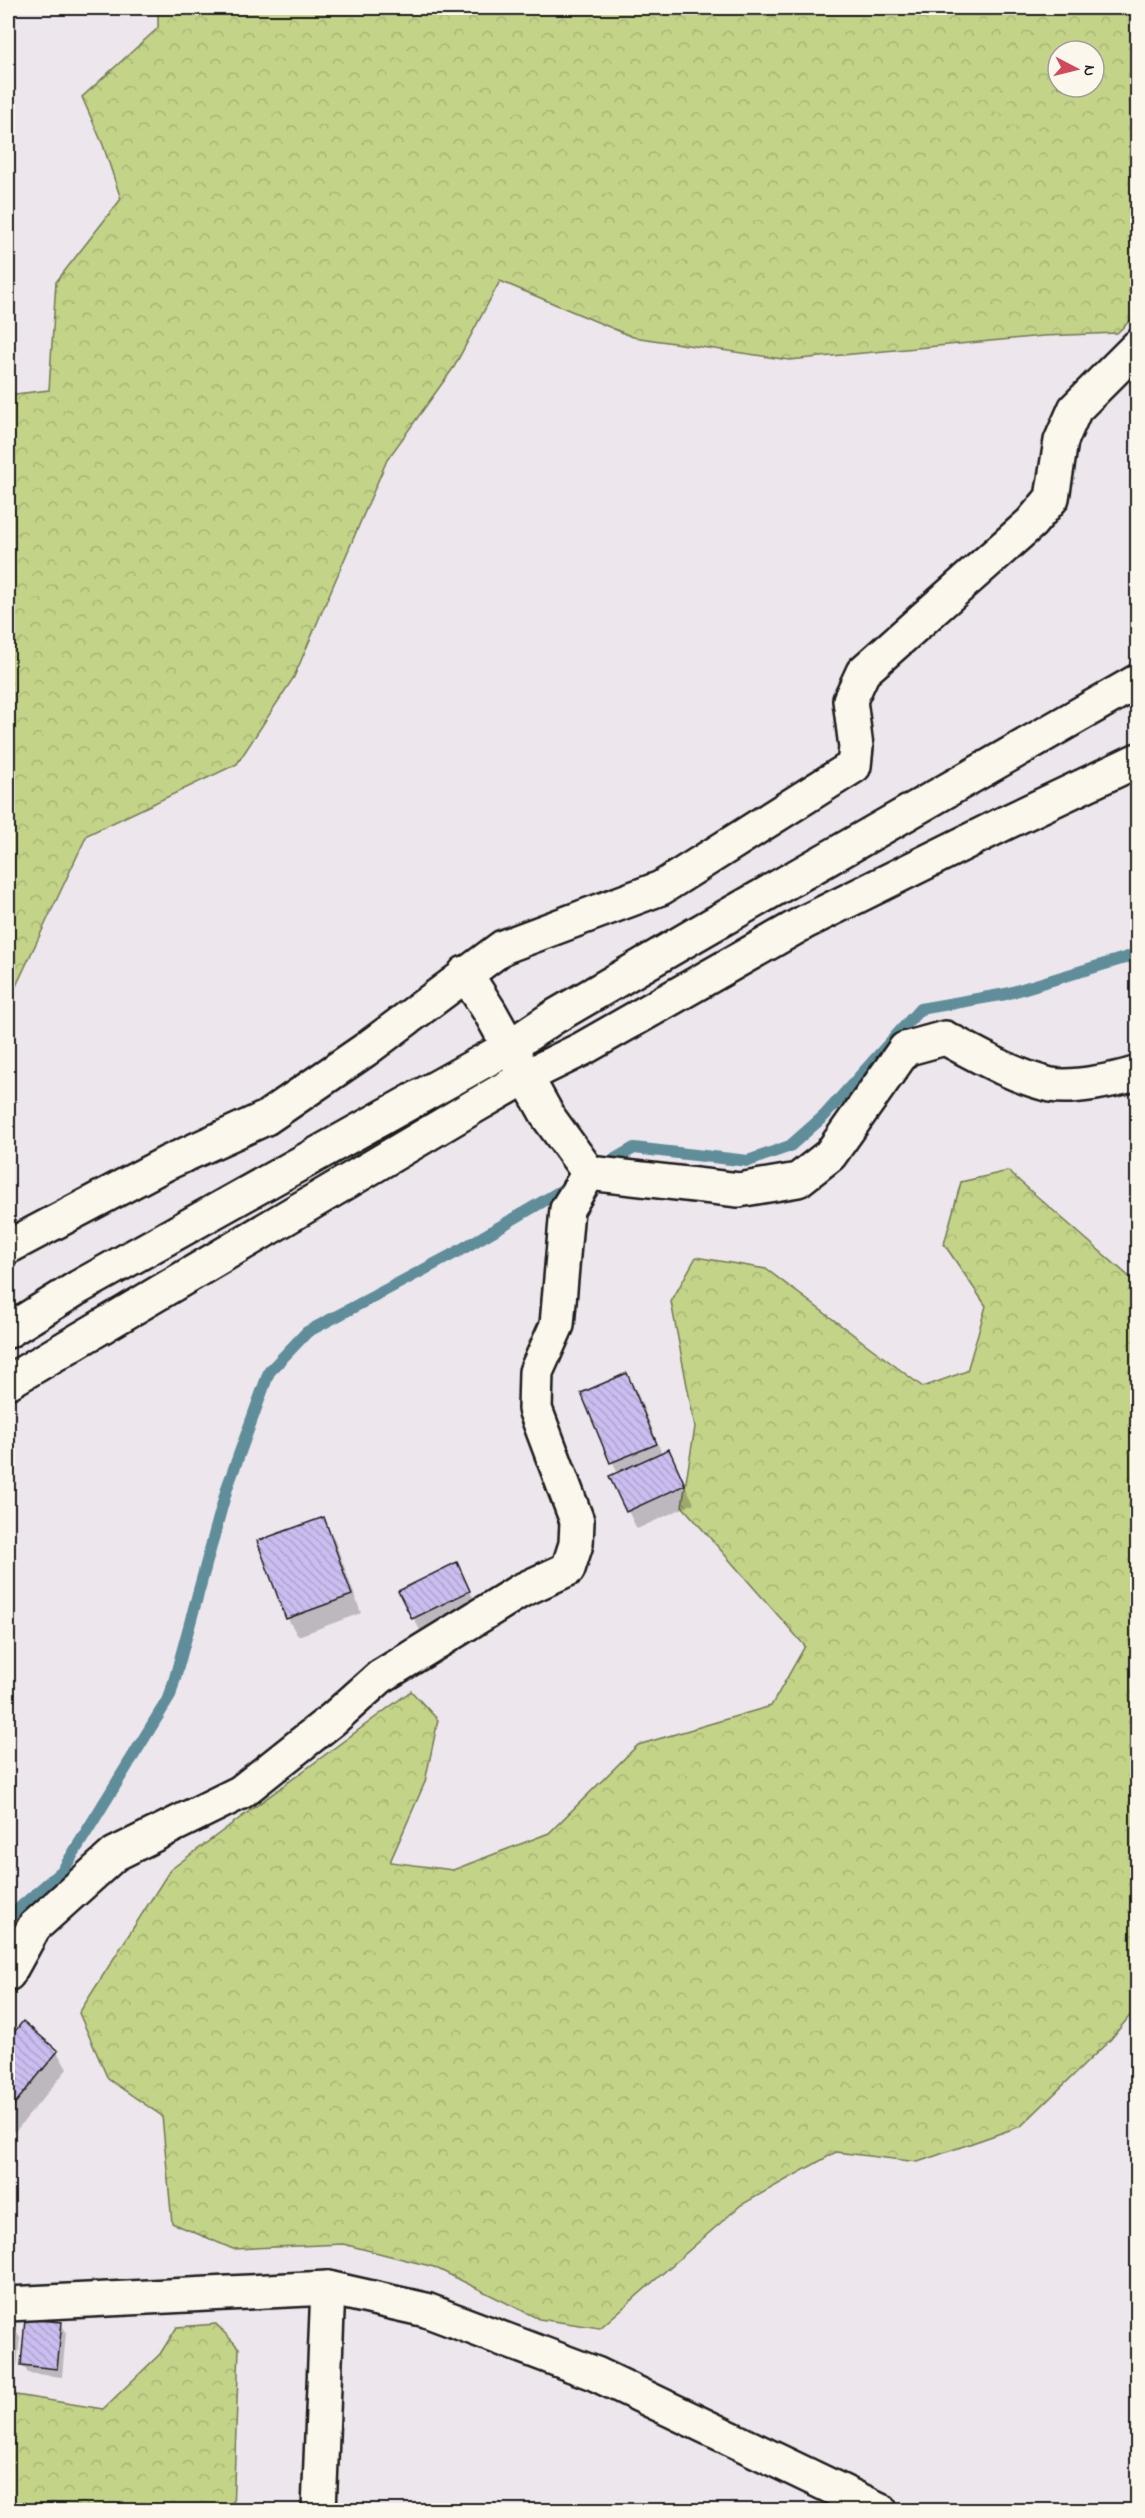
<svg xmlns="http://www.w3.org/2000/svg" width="1145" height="2518" font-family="'Indie Flower',sans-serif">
<defs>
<pattern id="forest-crowns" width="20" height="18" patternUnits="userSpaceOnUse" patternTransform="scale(1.5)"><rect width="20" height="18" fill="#c3d387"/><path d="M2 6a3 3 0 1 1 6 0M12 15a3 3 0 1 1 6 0" fill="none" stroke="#a7b574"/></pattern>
<pattern id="building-back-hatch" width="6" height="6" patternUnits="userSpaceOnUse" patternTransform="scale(1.5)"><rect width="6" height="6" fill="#cbbdef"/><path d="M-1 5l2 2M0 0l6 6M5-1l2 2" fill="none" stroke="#aea2cc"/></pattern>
</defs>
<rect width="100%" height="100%" fill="#ede6ed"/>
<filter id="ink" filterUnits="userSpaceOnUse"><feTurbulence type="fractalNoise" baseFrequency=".0167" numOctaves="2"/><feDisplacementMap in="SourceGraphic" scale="12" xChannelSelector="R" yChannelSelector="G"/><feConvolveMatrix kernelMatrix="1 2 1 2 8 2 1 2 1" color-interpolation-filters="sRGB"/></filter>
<g filter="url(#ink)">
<!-- forest -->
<g fill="url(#forest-crowns)" stroke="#707852" stroke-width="1.5" fill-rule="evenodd">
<path d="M 158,8 L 1137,8 L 1137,314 L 1117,333 L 1043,336 L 789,360 L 633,337 L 500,281 L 454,367 L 387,460 L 294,677 L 237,764 L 87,835 L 8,1003 L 8,395 L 49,390 L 56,282 L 121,199 L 103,145 L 82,97 L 158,28 ZM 1058,51 L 1094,51 L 1094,87 L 1058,87 Z"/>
<polygon points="1008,1171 1133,1280 1137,1278 1137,2007 1111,2039 1021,2126 918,2162 836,2152 741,2205 600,2328 539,2319 434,2267 343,2244 233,2249 172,2223 162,2116 108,2079 79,2013 170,1870 411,1691 438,1720 425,1782 390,1862 453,1870 549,1833 638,1745 771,1706 805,1646 682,1506 695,1427 671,1302 696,1257 766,1269 923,1387 967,1371 986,1306 944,1244 961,1182"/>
<polygon points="216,2324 239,2348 233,2510 8,2510 8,2385 16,2395 103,2409 160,2354 177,2327"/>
</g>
<!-- shadow -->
<g fill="#0003">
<polygon points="627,1375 637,1392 662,1454 668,1451 694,1503 637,1529 611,1477 618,1474 583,1393"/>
<polygon points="323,1519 333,1536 361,1613 298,1636 288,1619 259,1542"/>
<polygon points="456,1564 479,1609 423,1636 400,1591"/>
<polygon points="24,2023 57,2052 67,2069 15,2132 8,2126 8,2042"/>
<polygon points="61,2323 66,2332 62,2377 28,2373 23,2365"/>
<polygon points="8,2328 15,2329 20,2338 17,2366 8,2365"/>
</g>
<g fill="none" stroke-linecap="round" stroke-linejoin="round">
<!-- stream -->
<g stroke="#5f8d99" stroke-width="12">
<polyline points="601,1167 634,1148 748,1161 790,1146 824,1116 920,1009 1006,994 1138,954"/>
<polyline points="8,1918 63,1870 170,1696 227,1488 269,1372 307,1332 457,1252 571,1185"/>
</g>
</g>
<!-- building -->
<g fill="url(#building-back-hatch)" stroke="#1c1c1c" stroke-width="1.5">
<polygon points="627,1373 657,1444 610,1463 581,1393"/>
<polygon points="669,1449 685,1485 626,1512 609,1476"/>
<polygon points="324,1517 352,1595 286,1619 257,1541"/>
<polygon points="457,1562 470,1591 412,1619 398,1591"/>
<polygon points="23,2021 58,2051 8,2112 8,2040"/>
<polygon points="25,2319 62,2322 57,2369 21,2365"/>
<polygon points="8,2327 16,2328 12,2358 8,2357"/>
</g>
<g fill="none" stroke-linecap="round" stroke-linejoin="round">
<defs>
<g id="street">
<polyline points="465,973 490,1012 549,1118 589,1173"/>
<polyline points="8,1247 167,1163 266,1118 365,1050 503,947 661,888 854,766 856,747 850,700 863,672 1031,523 1052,498 1061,441 1075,409 1138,346"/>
<path d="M 8,1974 L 34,1927 L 115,1854 L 241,1792 L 333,1719 L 380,1677 L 520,1591 L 568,1569 L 576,1544 L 577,1521 L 535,1409 L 536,1372 L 557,1325 L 567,1209 L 589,1173 L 739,1190 L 798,1180 L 830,1155 L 905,1049 L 945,1038 C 977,1055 1015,1077 1051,1085 C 1073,1089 1116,1080 1138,1073"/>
<polyline points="8,2304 328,2288 426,2310 596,2374 880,2510"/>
</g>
<g id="secondary">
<polyline points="8,1331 79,1287 509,1047 554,1017 698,933 1138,681"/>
<polyline points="8,1382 475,1106 527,1076 582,1049 805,922 1005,823 1138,760"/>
<polyline points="319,2510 328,2288"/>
</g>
</defs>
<!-- street casing -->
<use href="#street" stroke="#1c1c1c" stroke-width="38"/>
<!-- secondary casing -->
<use href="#secondary" stroke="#1c1c1c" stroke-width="38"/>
<!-- street -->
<use href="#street" stroke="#fbf7ec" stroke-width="33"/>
<!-- secondary -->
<use href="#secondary" stroke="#fbf7ec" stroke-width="33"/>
</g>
</g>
<!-- margin -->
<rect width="1145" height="2518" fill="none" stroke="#fbf7ec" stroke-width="30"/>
<rect x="15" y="15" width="1115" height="2488" fill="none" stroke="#1c1c1c" stroke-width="2" filter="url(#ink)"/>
<!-- north arrow -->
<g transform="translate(1076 69) rotate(97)"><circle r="28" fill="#fbf7ec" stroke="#a29f99" stroke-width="1.5"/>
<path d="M0-4.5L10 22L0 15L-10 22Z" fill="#d1495b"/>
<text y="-9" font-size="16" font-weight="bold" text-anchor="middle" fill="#1c1c1c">N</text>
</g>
</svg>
